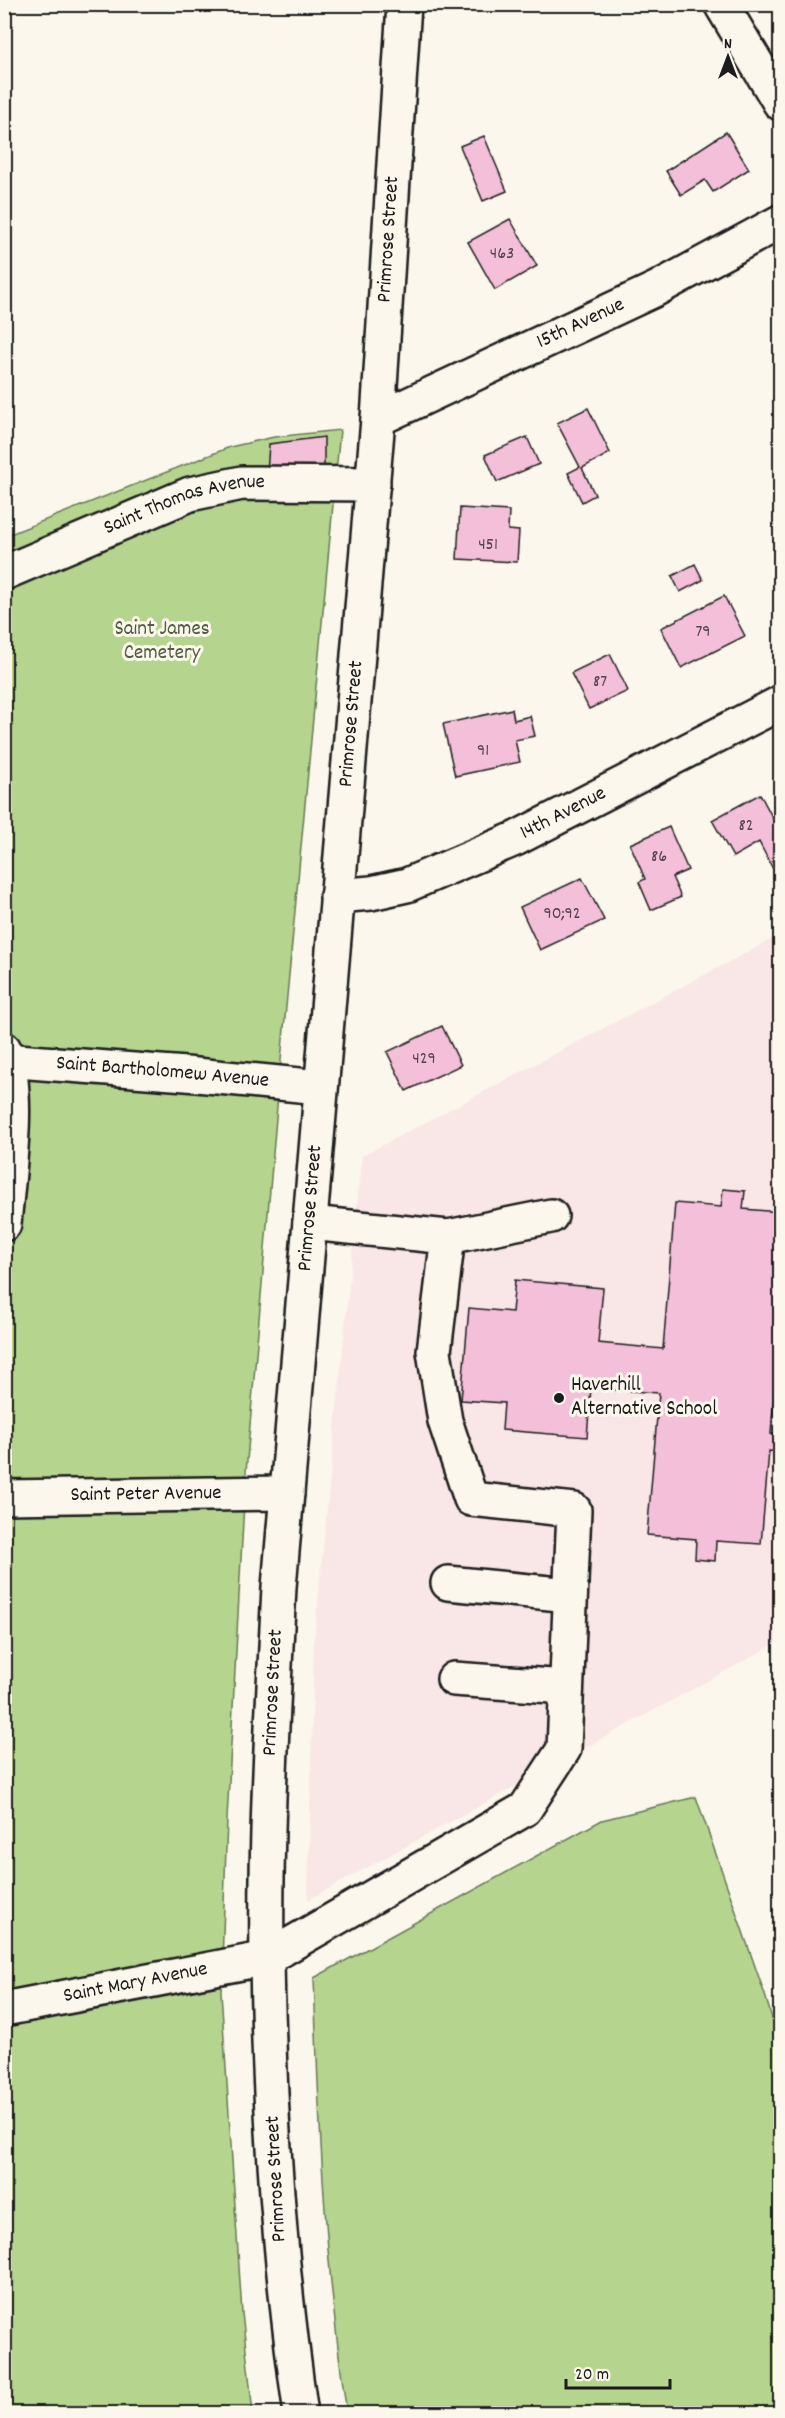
<svg xmlns="http://www.w3.org/2000/svg" width="785" height="2418" font-family="Dekko,sans-serif">
<rect width="100%" height="100%" fill="#fbf7ec"/>
<filter id="ink" filterUnits="userSpaceOnUse"><feTurbulence type="fractalNoise" baseFrequency=".0167" numOctaves="2"/><feDisplacementMap in="SourceGraphic" scale="12" xChannelSelector="R" yChannelSelector="G"/><feConvolveMatrix kernelMatrix="1 2 1 2 8 2 1 2 1" color-interpolation-filters="sRGB"/></filter>
<g filter="url(#ink)">
<!-- built -->
<polygon fill="#f9e6e6" points="780,935 780,1641 308,1900 314,1640 362,1156"/>
<!-- green -->
<g fill="#b5d58f" stroke="#687856" stroke-width="1.5">
<polygon points="340,430 280,1071 245,1484 227,1819 221,1992 242,2313 253,2413 5,2414 5,536 230,447 274,437"/>
<path d="M 696,1797 L 765,1995 L 780,2045 L 780,2413 L 347,2413 C 325,2270 319,2124 314,1978 L 602,1820 Z"/>
</g>
<!-- building -->
<g fill="#f4bfd9" stroke="#1c1c1c" stroke-width="1.5">
<polygon points="726,132 749,169 713,192 705,180 681,195 666,171"/>
<polygon points="484,136 507,191 483,201 460,146"/>
<polygon points="510,219 537,266 495,290 468,242"/>
<polygon points="588,408 610,453 582,468 595,495 582,502 568,473 580,467 557,423"/>
<polygon points="324,437 324,466 267,474 269,444"/>
<polygon points="527,437 539,464 497,482 485,455"/>
<polygon points="460,508 509,511 508,530 519,531 517,562 457,559"/>
<polygon points="695,564 703,580 680,592 672,576"/>
<polygon points="724,596 745,636 681,668 661,628"/>
<polygon points="610,654 628,691 589,709 571,673"/>
<polygon points="512,709 514,720 530,716 535,736 515,740 520,762 455,776 443,724"/>
<polygon points="760,794 780,832 780,865 773,869 759,842 733,857 712,820"/>
<polygon points="669,827 688,870 672,877 681,897 651,910 639,882 645,879 630,844"/>
<polygon points="582,878 604,920 540,950 520,907"/>
<polygon points="442,1026 461,1065 406,1091 387,1052"/>
<polygon points="723,1189 745,1191 743,1209 780,1212 780,1319 771,1434 780,1435 780,1452 769,1451 761,1544 716,1541 715,1561 695,1559 696,1539 647,1535 659,1393 591,1388 587,1437 502,1430 504,1403 461,1400 469,1308 512,1312 515,1280 603,1288 598,1343 663,1349 675,1203 721,1207"/>
</g>
<g fill="none" stroke-linecap="round" stroke-linejoin="round">
<defs>
<g id="minor">
<polyline points="721,4 780,103"/>
<path id="s1" d="M 378,419 L 656,289 L 780,222"/>
<path id="s2" d="M 4,573 L 190,494 L 242,483 L 373,484"/>
<path id="s3" d="M 337,896 L 371,893 L 407,885 L 515,839 L 780,703"/>
<path d="M 4,1049 C 21,1093 8,1176 4,1224"/>
<path id="s4" d="M 4,1060 L 186,1074 L 320,1087"/>
<polyline points="448,1237 551,1216"/>
<path id="s5" d="M 4,1497 L 287,1493"/>
<polyline points="448,1583 570,1595"/>
<polyline points="454,1679 566,1687"/>
<path id="s6" d="M 4,2009 L 267,1958 L 525,1809 L 564,1749 L 574,1510 L 471,1499 L 445,1421 L 434,1351 L 448,1237 L 310,1223"/>
</g>
<g id="major">
<path id="s7" d="M 301,2414 C 279,2263 269,2110 267,1958 C 265,1834 273,1710 279,1587 L 378,419 L 404,4"/>
</g>
</defs>
<!-- minor casing -->
<use href="#minor" stroke="#1c1c1c" stroke-width="38"/>
<!-- major casing -->
<use href="#major" stroke="#1c1c1c" stroke-width="38"/>
<!-- minor -->
<use href="#minor" stroke="#fbf7ec" stroke-width="33"/>
<!-- major -->
<use href="#major" stroke="#fbf7ec" stroke-width="33"/>
</g>
</g>
<!-- markers -->
<circle fill="#1c1c1c" stroke="#fbf7ec" stroke-width="2" cx="559" cy="1398" r="6"/>
<g text-anchor="middle" dominant-baseline="central" stroke-width="6" stroke-linejoin="round" paint-order="stroke">
<!-- number labels -->
<g font-size="18" fill="#52454b">
<text x="502" y="254">463</text>
<text x="488" y="545">451</text>
<text x="703" y="632">79</text>
<text x="600" y="682">87</text>
<text x="483" y="751">91</text>
<text x="746" y="826">82</text>
<text x="659" y="857">86</text>
<text x="562" y="914">90;92</text>
<text x="424" y="1059">429</text>
</g>
<!-- street labels -->
<g font-size="21" fill="#1c1c1c" stroke="#fbf7ec">
<text stroke="none"><textPath href="#s7" startOffset="2181">Primrose Street</textPath></text>
<text stroke="none"><textPath href="#s1" startOffset="224">15th Avenue</textPath></text>
<text stroke="none"><textPath href="#s2" startOffset="194">Saint Thomas Avenue</textPath></text>
<text stroke="none"><textPath href="#s7" startOffset="1695">Primrose Street</textPath></text>
<text stroke="none"><textPath href="#s3" startOffset="243">14th Avenue</textPath></text>
<text stroke="none"><textPath href="#s4" startOffset="159">Saint Bartholomew Avenue</textPath></text>
<text stroke="none"><textPath href="#s7" startOffset="1209">Primrose Street</textPath></text>
<text stroke="none"><textPath href="#s5" startOffset="142">Saint Peter Avenue</textPath></text>
<text stroke="none"><textPath href="#s7" startOffset="723">Primrose Street</textPath></text>
<text stroke="none"><textPath href="#s6" startOffset="134">Saint Mary Avenue</textPath></text>
<text transform="translate(277 2179) rotate(-93)">Primrose Street</text>
</g>
<!-- park labels -->
<g font-size="21" fill="#525d44" stroke="#fbf7ec">
<text x="162" y="630">Saint James<tspan x="162" dy="24">Cemetery</tspan></text>
</g>
<!-- poi labels -->
<g font-size="21" fill="#1c1c1c" stroke="#fbf7ec" text-anchor="start">
<text x="571" y="1386">Haverhill<tspan x="571" dy="24">Alternative School</tspan></text>
</g>
</g>
<!-- margin -->
<rect width="785" height="2418" fill="none" stroke="#fbf7ec" stroke-width="24"/>
<rect x="12" y="12" width="761" height="2394" fill="none" stroke="#1c1c1c" stroke-width="2" filter="url(#ink)"/>
<!-- north arrow -->
<g transform="translate(728 57)" stroke="#fbf7ec" stroke-width="4.5" paint-order="stroke">
<path d="M0-4.5L10 22L0 15L-10 22Z" fill="#1c1c1c"/>
<text y="-9" font-size="16" font-weight="bold" text-anchor="middle" fill="#1c1c1c">N</text>
</g>
<!-- scale -->
<path d="M566 2379v9h104v-9" fill="none" stroke="#1c1c1c" stroke-width="3"/>
<text x="575" y="2379" font-size="18" fill="#1c1c1c" stroke="#fbf7ec" stroke-width="4.5" paint-order="stroke">20 m</text>
</svg>
